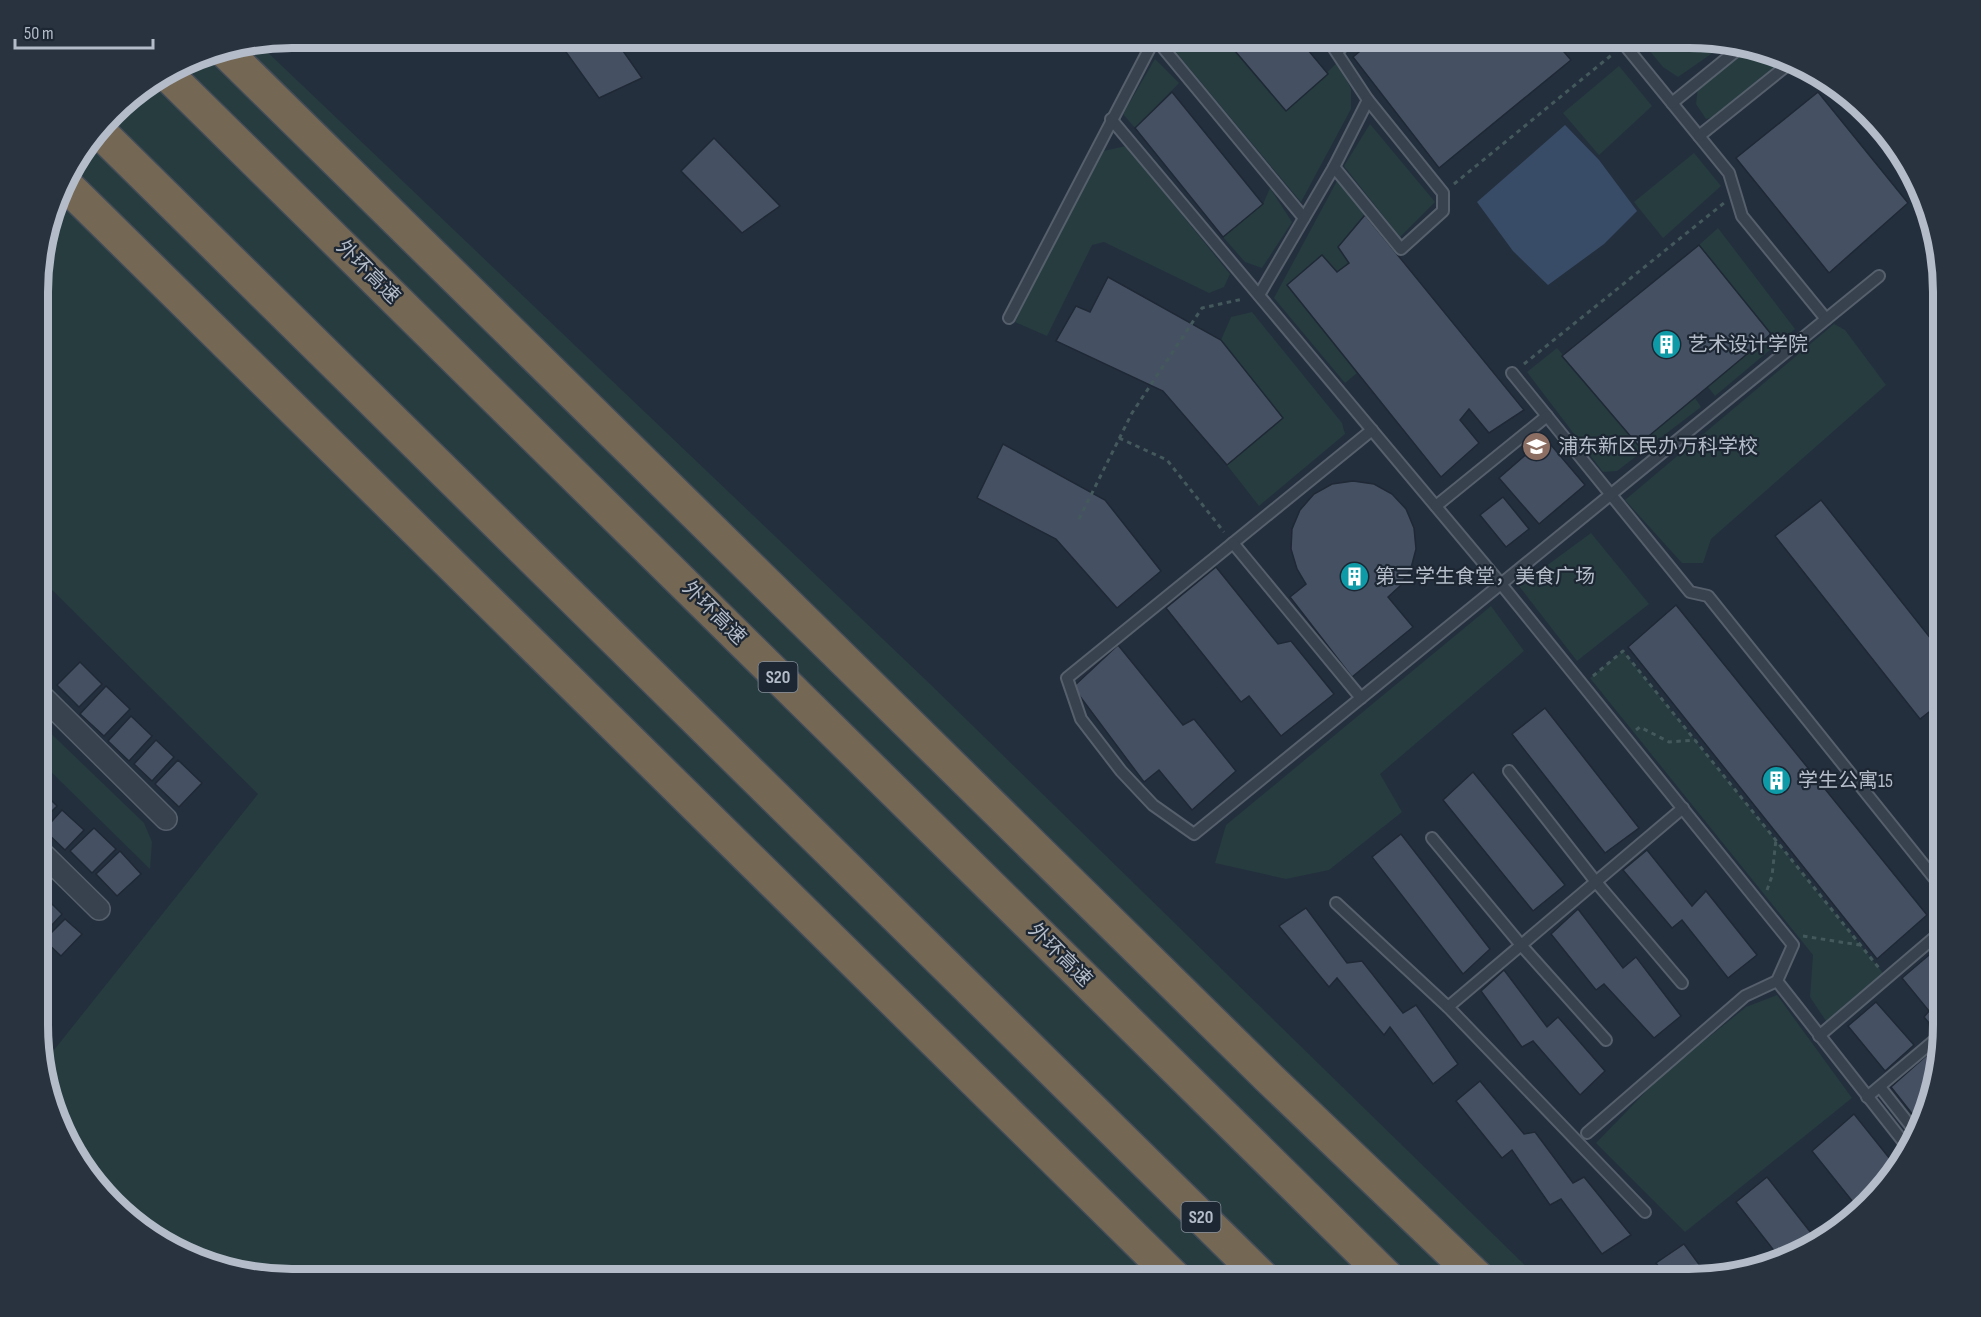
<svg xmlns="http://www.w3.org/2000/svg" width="1981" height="1317" font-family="'Sofia Sans Condensed','Noto Sans SC',sans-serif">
<rect width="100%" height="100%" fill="#242f3e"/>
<!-- green -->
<g fill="#263c3f">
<polygon points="1164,38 1224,38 1286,111 1338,62 1351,89 1351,109 1301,202"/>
<polygon points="1639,38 1689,38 1724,45 1678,77 1663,67"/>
<polygon points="259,44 929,683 1539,1279 292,1279 211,1266 150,1236 72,1152 42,1065 258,794 40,578 40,259 64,179 124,101 195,57"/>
<polygon points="1748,47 1760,49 1776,69 1716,116 1706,119 1696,104 1698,87"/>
<polygon points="1155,59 1179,83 1135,128 1123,114"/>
<polygon points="1619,66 1652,106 1599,155 1563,113"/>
<polygon points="1370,124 1435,202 1400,237 1344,166"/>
<polygon points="1126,146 1230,274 1224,287 1209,293 1104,242 1092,245 1047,336 1015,322 1099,152"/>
<polygon points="1694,153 1721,186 1663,238 1634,202"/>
<polygon points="1338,179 1365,215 1338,247 1349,263 1337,272 1322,255 1287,285 1357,373 1345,383 1274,298"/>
<polygon points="1270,188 1292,222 1262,268 1245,262 1223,237 1263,204"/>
<polygon points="1718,228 1795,329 1715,396 1708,387 1771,334 1699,245"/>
<polygon points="1252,312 1342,423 1345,434 1259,506 1227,465 1282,418 1221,340 1231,317"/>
<polygon points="1834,324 1845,330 1886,385 1711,539 1703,563 1682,563 1625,500"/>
<polygon points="1557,348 1638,445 1695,398 1701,407 1617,471 1603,472 1527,372"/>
<polygon points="1591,533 1649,604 1577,661 1519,586"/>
<polygon points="1491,606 1524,651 1380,774 1402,812 1329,870 1286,879 1215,863 1226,825"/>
<polygon points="1623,651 1887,978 1830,1027 1810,997 1813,955 1590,678"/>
<polygon points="40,723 144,823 152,842 150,869 40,761"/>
<polygon points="1777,995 1852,1098 1685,1232 1596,1143 1662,1075 1746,1007"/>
</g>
<!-- water -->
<polygon fill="#394c67" points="1565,125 1599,160 1637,211 1604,244 1548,285 1513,251 1477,202"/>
<!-- building -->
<g fill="#455162" stroke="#1f2835" stroke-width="1.5">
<polygon points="556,38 614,38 642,78 599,98"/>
<polygon points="816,38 832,38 820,43"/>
<polygon points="1224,38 1298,38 1328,74 1286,111"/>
<polygon points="1376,38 1552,38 1571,60 1439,168 1353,57"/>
<polygon points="1172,92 1263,204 1223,237 1135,128"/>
<polygon points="1818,92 1908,203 1829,273 1736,158"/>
<polygon points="714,138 780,206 742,233 681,171"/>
<polygon points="1365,215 1524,410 1489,433 1469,409 1460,420 1479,443 1441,477 1287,285 1322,255 1337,272 1349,263 1338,247"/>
<polygon points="1699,245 1771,334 1638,445 1562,356"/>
<polygon points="1108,277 1221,340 1283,418 1227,465 1163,391 1056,341 1076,306 1090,312"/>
<polygon points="1545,438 1585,485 1539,524 1499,478"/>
<polygon points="1003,444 1105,500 1161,571 1117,608 1056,539 977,498"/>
<polygon points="1353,481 1374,484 1392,494 1406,509 1414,528 1416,549 1411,568 1400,586 1388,597 1413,627 1352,677 1290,597 1306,584 1297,569 1291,549 1292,529 1300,510 1314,494 1332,484"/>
<polygon points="1503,497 1529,529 1506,547 1480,515"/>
<polygon points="1821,500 1943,654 1943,701 1920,719 1775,536"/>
<polygon points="1216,567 1278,644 1291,641 1334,694 1281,736 1249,696 1241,702 1166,608"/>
<polygon points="1676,605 1927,915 1877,959 1628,647"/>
<polygon points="1118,645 1183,725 1194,719 1236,771 1192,810 1159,770 1144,782 1073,687"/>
<polygon points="80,662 102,684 79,707 57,685"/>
<polygon points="106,686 130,709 104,736 80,714"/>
<polygon points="1545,708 1639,828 1605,853 1512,734"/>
<polygon points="131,716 152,736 129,761 108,741"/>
<polygon points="1943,728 1943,748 1933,736"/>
<polygon points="156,740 174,757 152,781 134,764"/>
<polygon points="178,760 202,783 179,807 155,784"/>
<polygon points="1473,772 1565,885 1533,911 1443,800"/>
<polygon points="40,789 57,806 40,823"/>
<polygon points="62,810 84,830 65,850 44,830"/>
<polygon points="94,828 116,849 92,873 70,851"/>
<polygon points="1401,834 1490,949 1463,974 1372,857"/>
<polygon points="1647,850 1692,906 1706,891 1757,955 1728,978 1682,920 1672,928 1623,870"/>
<polygon points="120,851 141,874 117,896 96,874"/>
<polygon points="46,898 62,914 41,937 40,905"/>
<polygon points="1306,908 1347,963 1362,961 1403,1013 1416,1005 1458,1064 1433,1084 1390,1027 1384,1035 1337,978 1329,987 1279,926"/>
<polygon points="1578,909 1623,968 1636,957 1681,1016 1654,1038 1604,984 1596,990 1551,934"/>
<polygon points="65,919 82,934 61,956 44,940"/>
<polygon points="1929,955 1943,973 1943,1021 1934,1029 1924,1017 1929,1011 1902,978"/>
<polygon points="1504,970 1547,1027 1558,1017 1605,1071 1580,1095 1533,1041 1522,1047 1481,991"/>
<polygon points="40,975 47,982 40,989"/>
<polygon points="1876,1002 1914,1045 1885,1071 1848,1026"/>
<polygon points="1935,1048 1940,1055 1930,1106 1921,1125 1891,1087"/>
<polygon points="1480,1081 1524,1134 1535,1132 1573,1183 1584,1177 1631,1235 1602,1254 1561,1199 1550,1205 1512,1150 1502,1158 1456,1101"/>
<polygon points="1854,1114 1898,1169 1857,1207 1812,1151"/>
<polygon points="1767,1177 1819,1243 1816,1246 1779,1257 1736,1202"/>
<polygon points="1684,1244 1709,1278 1668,1279 1656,1263"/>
</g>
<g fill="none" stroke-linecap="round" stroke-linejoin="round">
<defs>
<g id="lane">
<polyline points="1155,38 1304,218"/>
<polyline points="1327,38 1368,100 1443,193 1443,211 1401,249 1334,167"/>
<polyline points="1619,38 1729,173 1742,216 1826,319"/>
<polyline points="1337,51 1353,38"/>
<polyline points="1672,103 1742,46"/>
<polyline points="1111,119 1501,584 1793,945 1777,981 1909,1149"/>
<polyline points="1699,136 1785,67 1786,59"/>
<polyline points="1259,295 1334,167 1368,100"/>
<polyline points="1009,318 1155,38"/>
<polyline points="1512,373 1690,592 1708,596 1943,889"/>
<polyline points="1372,430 1067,678 1081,719 1121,771 1153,805 1194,834 1879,276"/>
<polyline points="1436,506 1547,416"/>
<polyline points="1233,543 1361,698"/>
<polyline points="1509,771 1596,882 1682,983"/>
<polyline points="1432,838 1521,945 1606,1040"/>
<polyline points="1336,903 1448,1007 1645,1212"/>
<polyline points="1448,1007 1683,808"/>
<polyline points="1819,1036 1943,930"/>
<polyline points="1880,1087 1917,1134"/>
<polyline points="1867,1097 1943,1033"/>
<polyline points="1587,1133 1745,996 1777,981"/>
</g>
<g id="street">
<polyline points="40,694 166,819"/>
<polyline points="40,851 99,909"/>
</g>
<g id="highway">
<polyline points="225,51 1270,1079 1479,1279"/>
<polyline points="167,74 1389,1279"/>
<polyline points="100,132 1264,1279"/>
<polyline points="63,182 1176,1279"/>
</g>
</defs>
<!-- lane casing -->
<use href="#lane" stroke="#565f6c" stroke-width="14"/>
<!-- street casing -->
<use href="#street" stroke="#565f6c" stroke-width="24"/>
<!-- highway casing -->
<use href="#highway" stroke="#434c59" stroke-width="36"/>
<!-- path -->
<g stroke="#44595c" stroke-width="3" stroke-dasharray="4.5 4.5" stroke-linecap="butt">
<polyline points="1454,184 1614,53"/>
<polyline points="1524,364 1724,203"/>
<polyline points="1119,438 1167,460 1224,532"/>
<polyline points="1079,519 1132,413 1202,308 1243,299"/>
<polyline points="1593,676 1623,651 1879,968"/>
<polyline points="1636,730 1640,727 1669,742 1695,740"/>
<polyline points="1767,890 1772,876 1776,839"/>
<polyline points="1803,936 1859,945"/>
</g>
<!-- lane -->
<use href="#lane" stroke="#38414e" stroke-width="10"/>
<!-- street -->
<use href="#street" stroke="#38414e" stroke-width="21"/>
<!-- highway -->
<use href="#highway" stroke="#746855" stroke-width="33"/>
</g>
<!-- icons -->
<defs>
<symbol id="building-disc" viewBox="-11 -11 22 22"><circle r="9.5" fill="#0f9aa8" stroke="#1d2633"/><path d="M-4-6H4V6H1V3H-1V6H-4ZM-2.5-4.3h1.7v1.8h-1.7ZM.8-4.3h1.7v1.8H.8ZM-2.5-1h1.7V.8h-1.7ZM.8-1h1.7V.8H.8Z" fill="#fff"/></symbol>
<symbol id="school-disc" viewBox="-11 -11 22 22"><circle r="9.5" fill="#8d6e63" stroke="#1d2633"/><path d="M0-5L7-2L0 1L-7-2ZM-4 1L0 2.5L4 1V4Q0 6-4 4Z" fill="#fff"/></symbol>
</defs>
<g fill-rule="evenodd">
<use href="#building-disc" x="1650" y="328" width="33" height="33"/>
<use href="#school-disc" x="1520" y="430" width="33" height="33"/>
<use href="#building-disc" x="1338" y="560" width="33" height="33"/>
<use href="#building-disc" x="1760" y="764" width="33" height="33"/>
</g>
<g text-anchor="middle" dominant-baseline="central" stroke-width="4.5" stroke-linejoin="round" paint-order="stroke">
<!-- shield labels -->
<g fill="#1d2633" stroke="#878f9c" stroke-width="1.5">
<rect x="758.5" y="662" width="39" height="30" rx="4.5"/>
<rect x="1181.5" y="1202" width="39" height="30" rx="4.5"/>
</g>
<g font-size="18" font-weight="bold" fill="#b4bcc9">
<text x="778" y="677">S20</text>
<text x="1201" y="1217">S20</text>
</g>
<!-- street labels -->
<g font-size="20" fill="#b4bcc9" stroke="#1d2633">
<text transform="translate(368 272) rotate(45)">外环高速</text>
<text transform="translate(714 613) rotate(45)">外环高速</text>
<text transform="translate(1060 955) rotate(45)">外环高速</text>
</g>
<!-- poi labels -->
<g font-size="20" fill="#b4bcc9" stroke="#1d2633" text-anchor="start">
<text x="1688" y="345">艺术设计学院</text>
<text x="1558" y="447">浦东新区民办万科学校</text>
<text x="1375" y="577">第三学生食堂，美食广场</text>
<text x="1798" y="781">学生公寓15</text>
</g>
</g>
<!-- crop -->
<path d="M0 0H1981V1317H0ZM292 48H1689A244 244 0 0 1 1933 292V1025A244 244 0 0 1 1689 1269H292A244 244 0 0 1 48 1025V292A244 244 0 0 1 292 48Z" fill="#29323f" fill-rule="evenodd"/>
<path fill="none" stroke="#b4bcc9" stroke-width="8" d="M292 48H1689A244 244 0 0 1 1933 292V1025A244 244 0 0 1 1689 1269H292A244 244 0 0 1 48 1025V292A244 244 0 0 1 292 48Z"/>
<!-- scale -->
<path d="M15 39v9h138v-9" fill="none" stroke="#b4bcc9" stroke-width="3"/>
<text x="24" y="39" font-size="18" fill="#b4bcc9" stroke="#1d2633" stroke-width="4.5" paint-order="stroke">50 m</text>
</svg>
